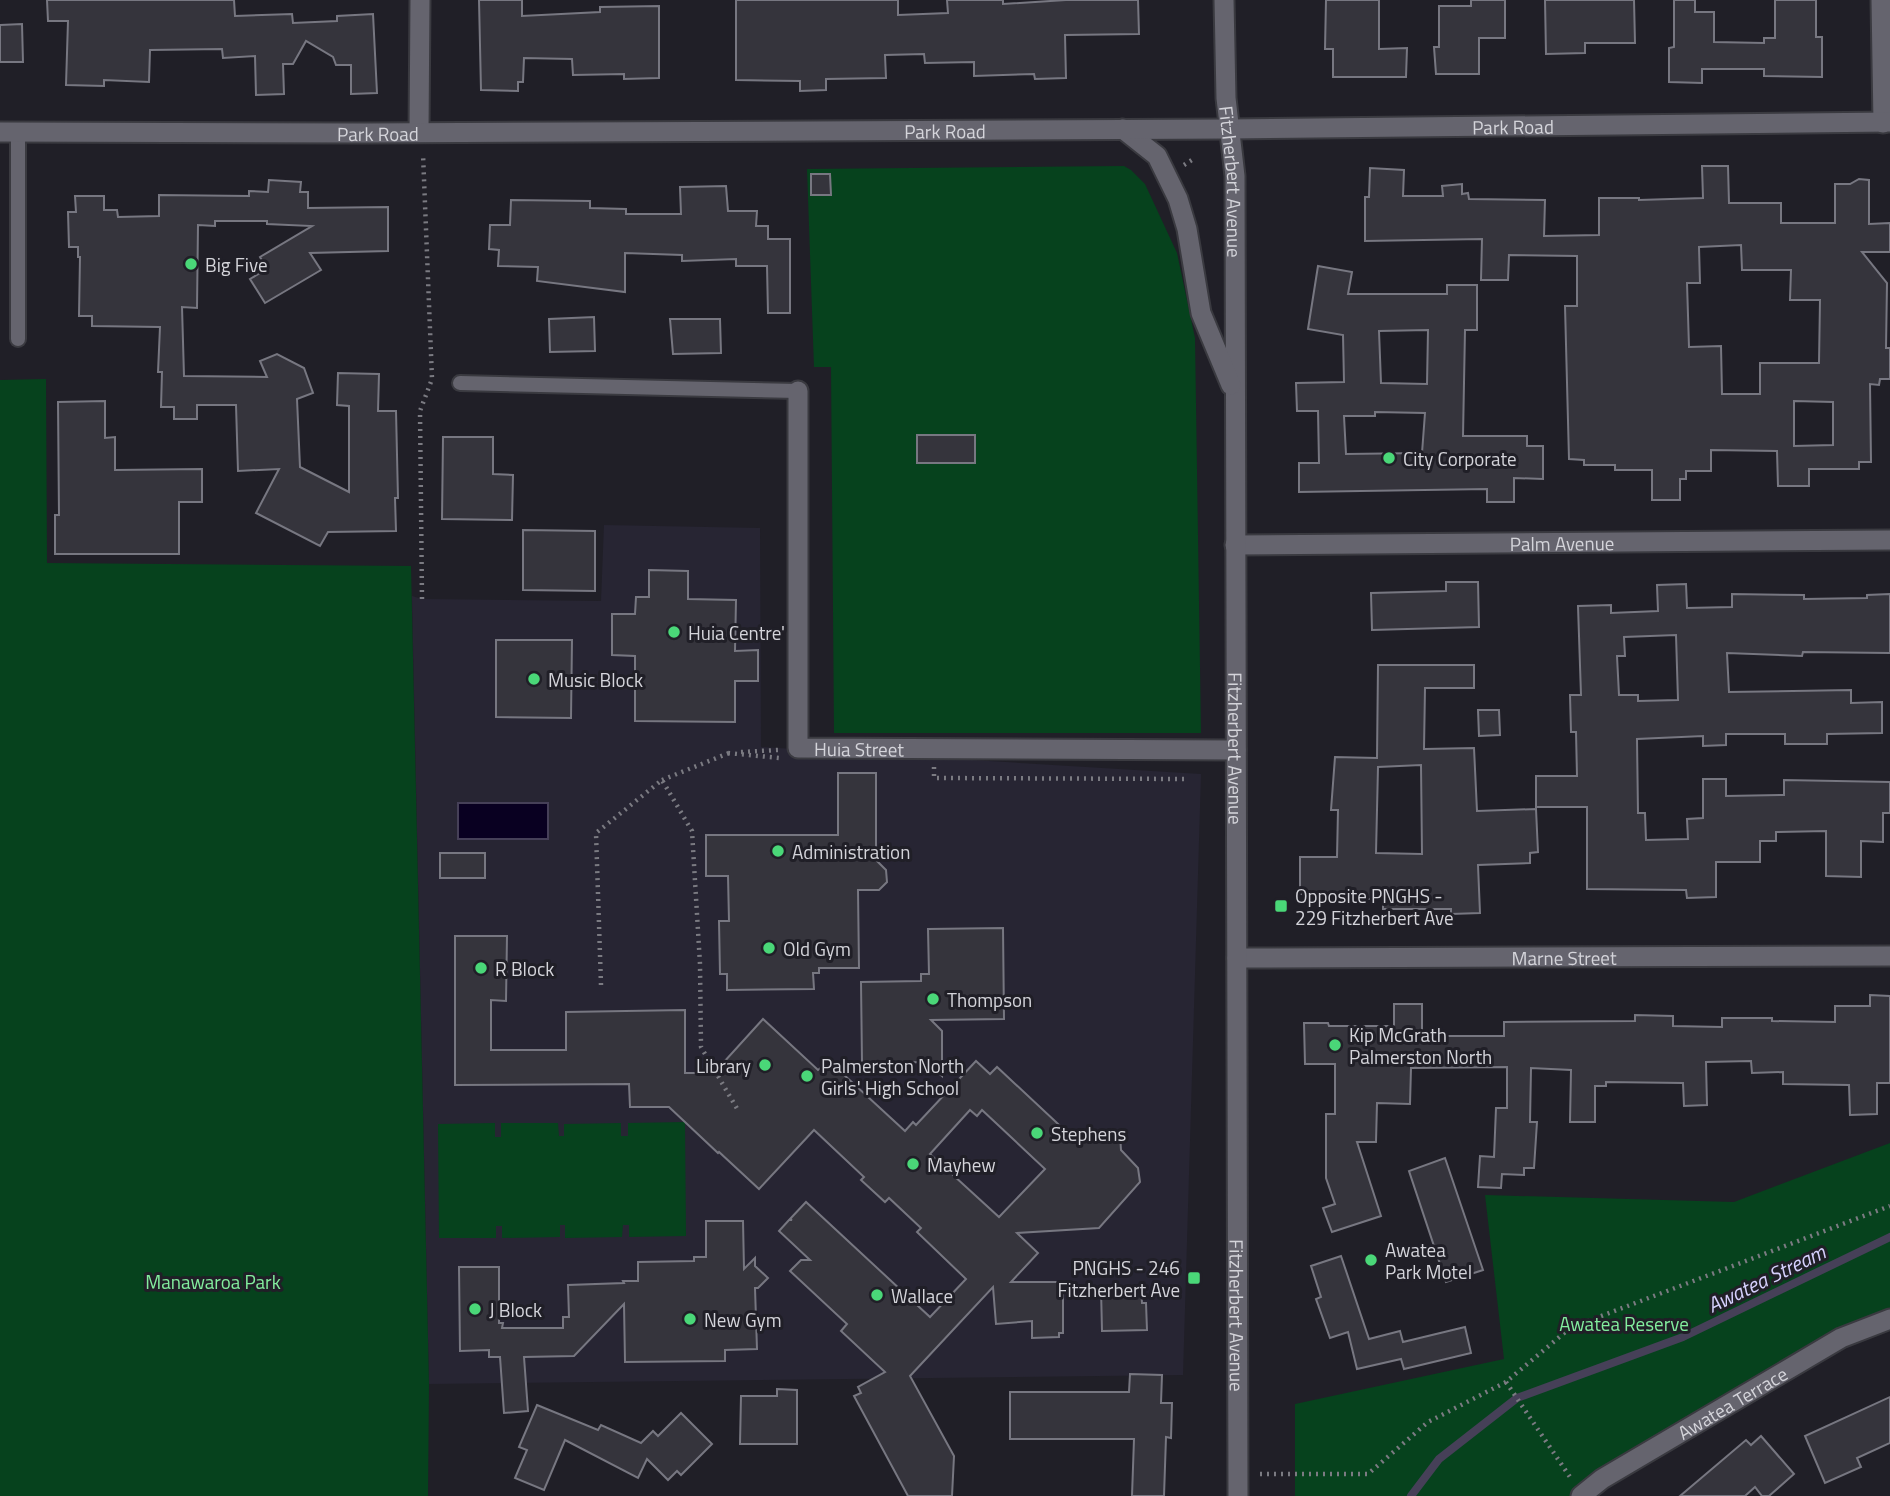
<svg xmlns="http://www.w3.org/2000/svg" width="1890" height="1496" font-family="'Titillium Web',sans-serif">
<rect width="100%" height="100%" fill="#201f27"/>
<!-- built -->
<polygon fill="#272533" points="604,525 760,528 761,747 1201,774 1183,1375 429,1384 412,596 422,599 601,601"/>
<!-- green -->
<g fill="#06421d">
<polygon points="1124,166 1131,170 1145,184 1177,253 1195,338 1201,733 834,733 831,367 814,367 807,169"/>
<polygon points="46,379 47,563 411,566 429,1384 428,1496 0,1496 0,380"/>
<polygon points="685,1122 686,1236 629,1237 629,1225 623,1225 622,1237 565,1238 565,1225 560,1225 560,1237 502,1238 502,1226 496,1226 496,1238 439,1238 438,1124 495,1123 495,1137 501,1137 501,1123 558,1123 559,1136 564,1136 564,1124 621,1123 621,1136 628,1136 628,1123"/>
<polygon points="1890,1143 1890,1319 1581,1496 1295,1496 1295,1404 1504,1359 1485,1195 1734,1202"/>
</g>
<!-- water -->
<rect fill="#090021" stroke="#464058" stroke-width="2" x="458" y="803" width="90" height="36"/>
<g fill="none" stroke-linecap="round" stroke-linejoin="round">
<!-- stream -->
<polyline stroke="#464058" stroke-width="8" points="1411,1496 1439,1459 1517,1398 1683,1337 1890,1237"/>
</g>
<!-- building -->
<g fill="#35343c" stroke="#777781" stroke-width="2" fill-rule="evenodd">
<polygon points="47,0 234,0 235,16 292,14 293,23 337,21 337,16 373,14 377,93 351,94 351,65 336,65 333,57 306,41 293,64 283,64 284,94 256,95 255,56 223,58 222,49 150,50 149,82 104,80 104,86 66,85 68,21 48,21"/>
<polygon points="479,0 522,0 522,16 600,12 600,7 659,6 659,78 624,79 624,74 573,75 572,59 524,58 523,82 518,82 518,91 481,90"/>
<polygon points="736,0 898,0 898,15 948,13 947,0 1003,0 1003,4 1066,0 1138,0 1139,34 1065,35 1066,78 1035,79 1034,74 974,76 974,62 925,63 924,54 885,55 886,78 826,79 826,90 800,91 800,81 736,80"/>
<polygon points="1326,0 1379,0 1379,49 1407,48 1406,77 1333,77 1333,49 1325,49"/>
<polygon points="1471,0 1505,0 1505,38 1479,38 1479,74 1436,74 1434,47 1439,47 1439,6 1471,6"/>
<polygon points="1545,0 1634,0 1635,43 1585,43 1585,53 1546,54"/>
<polygon points="1674,0 1695,0 1695,12 1714,12 1714,42 1764,43 1764,38 1775,38 1775,0 1816,0 1816,37 1822,37 1822,77 1764,76 1764,69 1702,69 1702,83 1669,82 1669,48 1674,47"/>
<polygon points="22,24 23,62 0,62 0,25"/>
<path d="M 1702,166 L 1728,166 L 1729,203 L 1781,203 L 1781,223 L 1835,223 L 1835,184 L 1850,184 L 1859,179 L 1869,180 L 1869,224 L 1890,223 L 1890,252 L 1862,252 L 1887,283 L 1886,348 L 1890,348 L 1890,379 L 1880,379 L 1879,385 L 1870,384 L 1871,462 L 1859,462 L 1859,469 L 1809,469 L 1809,486 L 1778,486 L 1777,451 L 1711,450 L 1711,471 L 1686,471 L 1686,479 L 1680,479 L 1680,500 L 1652,500 L 1652,470 L 1615,470 L 1615,465 L 1584,465 L 1584,460 L 1569,459 L 1565,306 L 1577,306 L 1577,256 L 1509,255 L 1508,280 L 1481,280 L 1482,239 L 1365,241 L 1365,197 L 1369,197 L 1370,168 L 1404,170 L 1403,196 L 1443,196 L 1442,186 L 1462,184 L 1462,194 L 1468,193 L 1469,199 L 1545,200 L 1544,236 L 1599,235 L 1599,198 L 1639,198 L 1639,200 L 1703,198 ZM 1741,245 L 1742,270 L 1791,270 L 1790,300 L 1820,300 L 1819,363 L 1760,363 L 1760,394 L 1722,394 L 1721,346 L 1689,347 L 1687,283 L 1700,283 L 1699,247 ZM 1794,401 L 1833,402 L 1833,445 L 1794,446 Z"/>
<polygon points="811,174 830,174 831,195 811,195"/>
<polygon points="269,180 301,182 300,192 308,192 308,208 388,207 388,251 310,253 321,270 265,303 250,279 267,269 260,257 312,226 267,224 267,221 215,221 215,226 198,225 197,308 182,307 184,376 267,377 260,361 277,354 304,368 313,393 297,399 300,467 349,492 349,406 337,405 338,373 379,374 378,411 396,411 398,498 395,498 396,531 328,532 320,546 256,513 279,469 238,471 236,405 197,405 197,419 174,419 174,407 161,407 162,372 158,372 160,327 92,326 92,316 79,316 80,257 78,257 78,247 69,247 68,212 76,212 75,196 104,196 104,210 117,210 118,217 159,216 159,195 249,196 249,191 268,192"/>
<polygon points="726,186 728,211 757,211 756,226 768,226 768,239 790,239 790,313 768,313 767,266 736,266 736,259 682,261 682,255 625,253 625,292 537,281 538,267 498,266 499,250 489,249 490,225 510,225 511,200 590,201 590,208 626,209 626,214 681,214 680,187"/>
<path d="M 1318,266 L 1352,272 L 1348,294 L 1447,294 L 1447,285 L 1477,285 L 1477,330 L 1465,330 L 1463,436 L 1527,436 L 1527,446 L 1543,446 L 1543,479 L 1514,478 L 1514,502 L 1487,502 L 1487,489 L 1299,492 L 1299,463 L 1319,463 L 1318,411 L 1297,411 L 1296,383 L 1344,382 L 1343,335 L 1308,329 ZM 1428,330 L 1427,384 L 1381,383 L 1379,331 ZM 1375,412 L 1425,413 L 1422,453 L 1346,454 L 1344,416 L 1375,416 Z"/>
<polygon points="594,317 595,351 550,352 549,319"/>
<polygon points="670,319 720,319 721,353 673,354"/>
<polygon points="105,401 105,438 115,437 115,470 202,469 202,502 179,502 179,554 55,554 55,515 59,515 58,402"/>
<rect x="917" y="435" width="58" height="28"/>
<polygon points="443,437 493,437 493,474 513,475 512,520 442,519"/>
<polygon points="523,530 595,531 595,591 523,590"/>
<polygon points="649,570 688,571 688,599 736,600 735,651 758,650 758,681 735,681 735,722 635,721 635,656 612,655 612,614 635,614 636,597 649,597"/>
<polygon points="1446,582 1478,582 1479,627 1372,630 1371,593 1446,591"/>
<path d="M 1686,584 L 1687,608 L 1732,607 L 1732,594 L 1804,595 L 1804,599 L 1867,598 L 1867,595 L 1890,594 L 1890,653 L 1803,652 L 1802,656 L 1727,653 L 1729,692 L 1851,690 L 1851,703 L 1882,702 L 1882,733 L 1827,734 L 1827,744 L 1785,744 L 1785,734 L 1726,734 L 1726,745 L 1703,746 L 1703,736 L 1637,739 L 1638,813 L 1645,813 L 1646,840 L 1688,839 L 1687,819 L 1703,818 L 1703,779 L 1726,779 L 1726,796 L 1784,795 L 1784,780 L 1890,782 L 1890,813 L 1883,813 L 1883,842 L 1861,841 L 1861,877 L 1826,876 L 1826,831 L 1776,832 L 1776,841 L 1760,841 L 1760,862 L 1716,862 L 1716,897 L 1687,898 L 1686,890 L 1587,889 L 1587,807 L 1536,807 L 1536,776 L 1577,776 L 1576,732 L 1571,732 L 1570,695 L 1581,695 L 1578,606 L 1611,605 L 1611,613 L 1658,611 L 1657,585 ZM 1676,635 L 1678,700 L 1638,701 L 1638,695 L 1619,695 L 1617,656 L 1625,656 L 1624,637 Z"/>
<polygon points="496,640 572,640 571,718 496,717"/>
<path d="M 1378,665 L 1474,665 L 1474,688 L 1425,688 L 1424,749 L 1474,748 L 1477,811 L 1536,809 L 1538,852 L 1530,853 L 1530,863 L 1478,865 L 1480,913 L 1451,914 L 1451,909 L 1383,909 L 1383,899 L 1364,899 L 1364,895 L 1300,894 L 1300,857 L 1337,857 L 1338,810 L 1331,810 L 1335,757 L 1377,758 ZM 1421,765 L 1422,854 L 1376,853 L 1378,767 Z"/>
<polygon points="1478,710 1499,710 1500,735 1479,736"/>
<polygon points="838,773 876,773 876,860 886,870 887,882 879,890 858,890 859,968 819,968 819,973 813,973 814,989 727,990 727,974 720,974 719,921 729,921 728,876 706,876 706,835 838,835"/>
<rect x="440" y="853" width="45" height="25"/>
<polygon points="1003,928 1004,1019 931,1020 942,1031 942,1076 926,1062 862,1063 861,982 921,981 921,974 929,974 928,929"/>
<path d="M 455,936 L 507,936 L 506,1001 L 491,1000 L 491,1050 L 566,1050 L 566,1012 L 685,1010 L 685,1073 L 714,1073 L 763,1019 L 818,1070 L 829,1061 L 905,1131 L 913,1122 L 916,1125 L 976,1061 L 990,1074 L 997,1067 L 1072,1137 L 1120,1134 L 1121,1150 L 1138,1168 L 1140,1182 L 1099,1228 L 1017,1233 L 1038,1253 L 1011,1282 L 1063,1282 L 1063,1333 L 1059,1333 L 1059,1337 L 1032,1338 L 1032,1321 L 996,1324 L 993,1287 L 910,1376 L 954,1456 L 952,1496 L 908,1496 L 854,1396 L 861,1393 L 858,1387 L 885,1372 L 841,1331 L 847,1324 L 790,1271 L 801,1260 L 810,1260 L 779,1231 L 789,1220 L 792,1220 L 790,1219 L 806,1202 L 930,1317 L 966,1279 L 917,1232 L 921,1228 L 889,1198 L 885,1202 L 861,1180 L 864,1177 L 814,1130 L 759,1189 L 719,1152 L 718,1153 L 669,1107 L 630,1107 L 629,1084 L 455,1085 ZM 970,1110 L 977,1116 L 982,1110 L 1045,1169 L 999,1217 L 930,1154 Z"/>
<polygon points="1870,995 1890,996 1890,1083 1877,1083 1877,1114 1850,1115 1849,1085 1783,1084 1783,1072 1752,1073 1751,1061 1706,1062 1707,1105 1684,1106 1683,1083 1606,1082 1606,1086 1595,1086 1595,1122 1570,1122 1571,1070 1531,1068 1530,1122 1537,1122 1534,1168 1524,1168 1524,1175 1502,1174 1501,1188 1478,1187 1480,1156 1494,1157 1496,1108 1507,1108 1507,1067 1411,1068 1410,1104 1377,1103 1376,1142 1357,1142 1381,1216 1332,1232 1323,1208 1335,1204 1326,1178 1326,1114 1335,1114 1335,1064 1305,1064 1304,1023 1328,1023 1329,1026 1394,1026 1394,1004 1422,1004 1422,1036 1504,1036 1504,1022 1635,1021 1635,1015 1673,1016 1673,1026 1722,1027 1722,1018 1772,1018 1772,1021 1835,1022 1835,1006 1870,1006"/>
<polygon points="1445,1158 1483,1270 1446,1282 1409,1171"/>
<polygon points="706,1221 743,1221 744,1269 755,1258 755,1266 768,1278 758,1288 755,1288 757,1349 725,1350 725,1361 625,1362 624,1304 574,1356 524,1357 528,1411 504,1413 500,1357 489,1357 489,1350 460,1351 459,1267 499,1267 499,1323 503,1323 502,1328 563,1328 563,1317 569,1317 568,1285 624,1283 623,1281 638,1281 638,1262 694,1261 694,1257 706,1257"/>
<polygon points="1341,1256 1369,1339 1400,1331 1403,1342 1465,1327 1471,1353 1404,1369 1401,1359 1357,1369 1348,1332 1330,1338 1316,1299 1321,1297 1311,1266"/>
<polygon points="1141,1288 1142,1303 1146,1303 1147,1330 1102,1331 1101,1289"/>
<polygon points="1130,1374 1162,1375 1161,1403 1172,1403 1171,1438 1166,1437 1164,1496 1132,1496 1134,1439 1010,1439 1010,1392 1129,1392"/>
<polygon points="777,1389 797,1390 797,1444 740,1444 741,1396 777,1396"/>
<polygon points="1890,1397 1890,1443 1857,1458 1861,1467 1825,1483 1805,1436"/>
<polygon points="537,1405 598,1430 601,1425 641,1443 653,1431 658,1436 681,1413 712,1444 681,1475 677,1471 668,1480 647,1459 638,1478 565,1440 544,1490 515,1478 527,1450 519,1447"/>
<polygon points="1761,1436 1794,1474 1769,1496 1762,1496 1755,1487 1745,1496 1680,1496 1746,1440 1751,1445"/>
</g>
<g fill="none" stroke-linecap="round" stroke-linejoin="round">
<defs>
<g id="service">
<polyline points="18,339 18,132"/>
<polyline points="460,383 798,391"/>
</g>
<g id="minor">
<polyline points="1881,0 1883,123"/>
<polyline points="419,132 420,0"/>
<path id="s1" d="M 798,391 L 798,748 L 1236,750"/>
<path id="s2" d="M 1235,545 L 1890,540"/>
<path id="s3" d="M 1237,958 L 1890,956"/>
<path id="s4" d="M 1581,1496 L 1602,1479 L 1841,1338 L 1890,1319"/>
</g>
<g id="tertiary">
<path id="s5" d="M 1229,129 L 1890,122"/>
</g>
<g id="secondary">
<path id="s6" d="M 1224,0 L 1226,98 L 1235,176 L 1238,1496"/>
<polyline points="1123,129 1157,156 1178,199 1187,229 1201,313 1231,385"/>
<path id="s7" d="M 0,132 L 365,133 L 1229,129"/>
</g>
</defs>
<!-- service casing -->
<use href="#service" stroke="#3a3a40" stroke-width="18"/>
<!-- minor casing -->
<use href="#minor" stroke="#3a3a40" stroke-width="23"/>
<!-- tertiary casing -->
<use href="#tertiary" stroke="#3a3a40" stroke-width="23"/>
<!-- secondary casing -->
<use href="#secondary" stroke="#3a3a40" stroke-width="23"/>
<!-- path -->
<g stroke="#7b7b82" stroke-width="4.5" stroke-dasharray="2 5" stroke-linecap="butt">
<polyline points="1184,165 1195,158"/>
<polyline points="422,599 420,411 432,379 423,154"/>
<polyline points="741,752 778,750"/>
<polyline points="728,753 779,758"/>
<polyline points="934,767 934,778 1186,779"/>
<polyline points="662,780 729,753"/>
<polyline points="601,985 596,833 662,780 692,831 700,964 701,1047 739,1112"/>
<polyline points="1506,1382 1570,1477"/>
<polyline points="1260,1474 1368,1474 1428,1422 1506,1382 1570,1328 1890,1206"/>
</g>
<!-- service -->
<use href="#service" stroke="#65646e" stroke-width="14"/>
<!-- minor -->
<use href="#minor" stroke="#65646e" stroke-width="19"/>
<!-- tertiary -->
<use href="#tertiary" stroke="#65646e" stroke-width="19"/>
<!-- secondary -->
<use href="#secondary" stroke="#65646e" stroke-width="19"/>
</g>
<!-- markers -->
<g fill="#4ad778" stroke="#201f27" stroke-width="2.5">
<circle cx="191" cy="264" r="7"/>
<circle cx="1389" cy="458" r="7"/>
<circle cx="674" cy="632" r="7"/>
<circle cx="534" cy="679" r="7"/>
<circle cx="778" cy="851" r="7"/>
<rect x="1274" y="899" width="14" height="14" rx="3.5"/>
<circle cx="769" cy="948" r="7"/>
<circle cx="481" cy="968" r="7"/>
<circle cx="933" cy="999" r="7"/>
<circle cx="1335" cy="1045" r="7"/>
<circle cx="765" cy="1065" r="7"/>
<circle cx="807" cy="1076" r="7"/>
<circle cx="1037" cy="1133" r="7"/>
<circle cx="913" cy="1164" r="7"/>
<circle cx="1371" cy="1260" r="7"/>
<rect x="1187" y="1271" width="14" height="14" rx="3.5"/>
<circle cx="877" cy="1295" r="7"/>
<circle cx="475" cy="1309" r="7"/>
<circle cx="690" cy="1319" r="7"/>
</g>
<g text-anchor="middle" dominant-baseline="central" stroke-width="6" stroke-linejoin="round" paint-order="stroke">
<!-- street labels -->
<g font-size="19" fill="#d4d4da" stroke="#201f27">
<text stroke="none"><textPath href="#s5" startOffset="284">Park Road</textPath></text>
<text stroke="none"><textPath href="#s7" startOffset="945">Park Road</textPath></text>
<text stroke="none"><textPath href="#s7" startOffset="378">Park Road</textPath></text>
<text stroke="none"><textPath href="#s6" startOffset="182">Fitzherbert Avenue</textPath></text>
<text stroke="none"><textPath href="#s2" startOffset="327">Palm Avenue</textPath></text>
<text stroke="none"><textPath href="#s6" startOffset="749">Fitzherbert Avenue</textPath></text>
<text stroke="none"><textPath href="#s1" startOffset="418">Huia Street</textPath></text>
<text stroke="none"><textPath href="#s3" startOffset="327">Marne Street</textPath></text>
<text stroke="none"><textPath href="#s6" startOffset="1316">Fitzherbert Avenue</textPath></text>
<text stroke="none"><textPath href="#s4" startOffset="178">Awatea Terrace</textPath></text>
</g>
<!-- poi labels -->
<g font-size="19" fill="#d4d4da" stroke="#201f27" text-anchor="start">
<text x="205" y="264">Big Five</text>
<text x="1403" y="458">City Corporate</text>
<text x="688" y="632">Huia Centre'</text>
<text x="548" y="679">Music Block</text>
<text x="792" y="851">Administration</text>
<text x="1295" y="895">Opposite PNGHS -<tspan x="1295" dy="22">229 Fitzherbert Ave</tspan></text>
<text x="783" y="948">Old Gym</text>
<text x="495" y="968">R Block</text>
<text x="947" y="999">Thompson</text>
<text x="1349" y="1034">Kip McGrath<tspan x="1349" dy="22">Palmerston North</tspan></text>
<text x="751" y="1065" text-anchor="end">Library</text>
<text x="821" y="1065">Palmerston North<tspan x="821" dy="22">Girls' High School</tspan></text>
<text x="1051" y="1133">Stephens</text>
<text x="927" y="1164">Mayhew</text>
<text x="1385" y="1249">Awatea<tspan x="1385" dy="22">Park Motel</tspan></text>
<text x="1180" y="1267" text-anchor="end">PNGHS - 246<tspan x="1180" dy="22">Fitzherbert Ave</tspan></text>
<text x="891" y="1295">Wallace</text>
<text x="489" y="1309">J Block</text>
<text x="704" y="1319">New Gym</text>
</g>
<!-- park labels -->
<g font-size="19" fill="#83ee9e" stroke="#201f27">
<text x="213" y="1281">Manawaroa Park</text>
<text x="1624" y="1323">Awatea Reserve</text>
</g>
<!-- water labels -->
<g font-size="21" font-style="italic" fill="#d5d0fc" stroke="#201f27">
<text transform="translate(1766 1278) rotate(-26)">Awatea Stream</text>
</g>
</g>
</svg>
